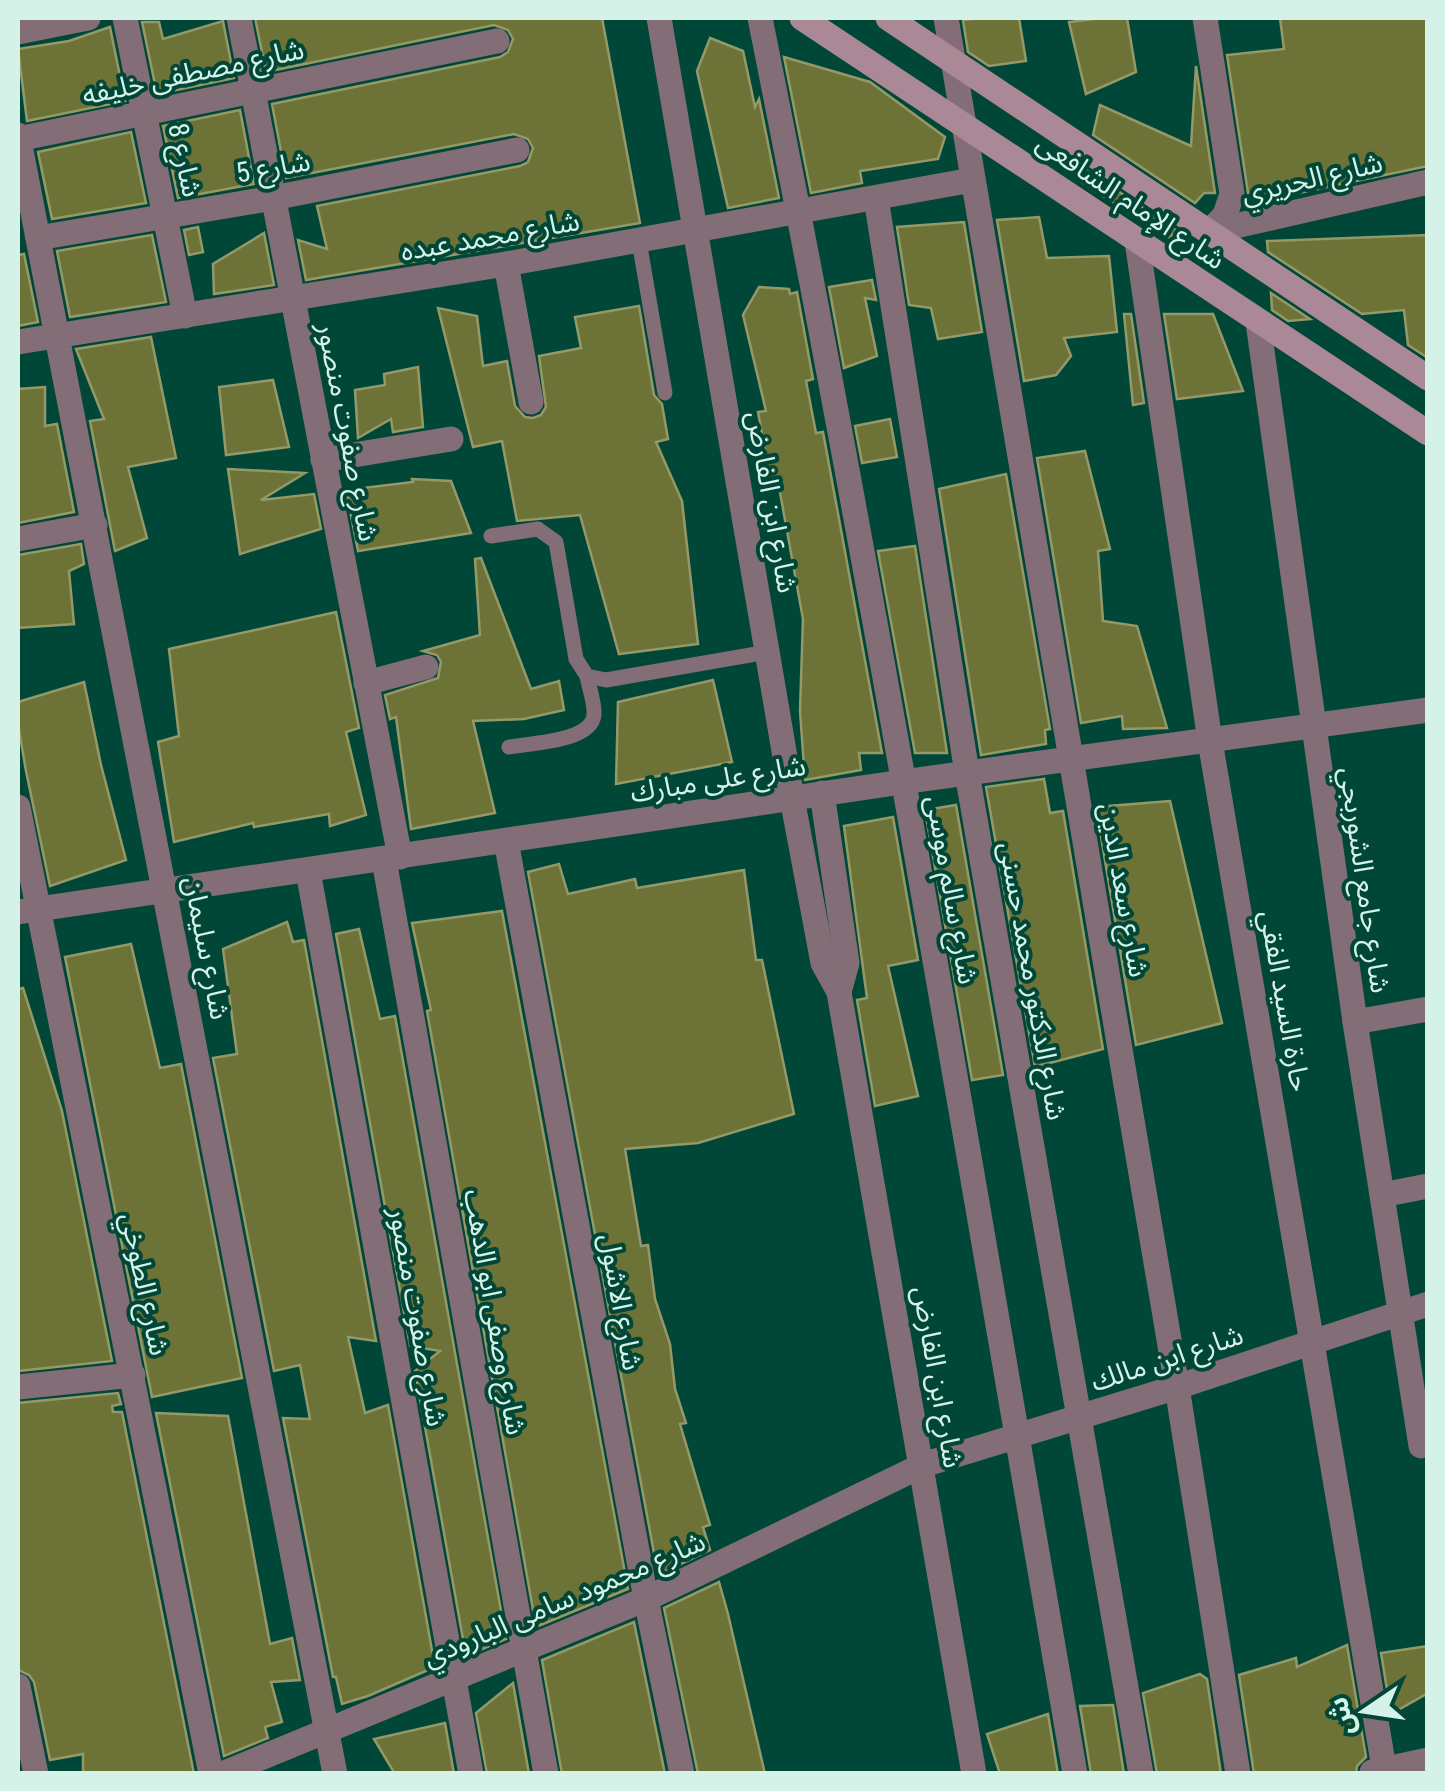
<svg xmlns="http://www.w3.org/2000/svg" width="1445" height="1791" font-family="'Roboto Condensed','Noto Sans Arabic',sans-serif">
<rect width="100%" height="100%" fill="#004738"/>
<!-- building -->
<g fill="#6d7237" stroke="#949969" stroke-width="2.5">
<polygon points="255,18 602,18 640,223 306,280 298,240 327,249 317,206 520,166 528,162 533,148 528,139 514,134 286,178 272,104 500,57 508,52 513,39 508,30 494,25 266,72"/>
<polygon points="982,18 1019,18 1026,61 989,66 968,52 963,20"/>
<polygon points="1104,18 1127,18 1136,72 1086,94 1069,22"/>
<polygon points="1280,18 1428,18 1428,166 1299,193 1248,193 1227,55 1284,49"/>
<polygon points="223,21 234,78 157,94 142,22 159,22 163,39"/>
<polygon points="110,27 125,101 27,121 18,49 69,41"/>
<polygon points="710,38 743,51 755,107 759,99 779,198 728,208 697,71"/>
<polygon points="784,57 870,82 945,137 938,159 860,171 862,183 811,193"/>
<polygon points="1196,66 1215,193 1204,193 1195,203 1093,135 1100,105 1191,146"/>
<polygon points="240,110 254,184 178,198 163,126"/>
<polygon points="131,132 146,203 52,219 38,152"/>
<polygon points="1085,169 1176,230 1170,238 1081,182"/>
<polygon points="1039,217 1047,258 1109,256 1117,332 1064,338 1071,356 1056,375 1024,381 997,220"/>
<polygon points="964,222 982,332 938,339 931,308 909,305 897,227"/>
<polygon points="198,227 203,252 189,255 184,230"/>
<polygon points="264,233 274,285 214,294 213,264"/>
<polygon points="152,235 166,302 70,317 57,251"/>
<polygon points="1428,235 1428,358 1408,345 1404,310 1362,314 1268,252 1267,241"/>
<polygon points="24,254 38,322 18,326 18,255"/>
<polygon points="872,280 876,300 865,298 877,356 844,368 829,287"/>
<polygon points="759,287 789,289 790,294 797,292 813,379 806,381 816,433 823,432 882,753 859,753 861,770 805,780 800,711 803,619 779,487 772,488 758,412 766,411 743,315"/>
<polygon points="1271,293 1310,319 1288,321 1272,310"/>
<polygon points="639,306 654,395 662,404 668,439 656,442 682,501 698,644 619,654 580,515 517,521 502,441 473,447 438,308 477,316 483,366 507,361 515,406 525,417 533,418 541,415 546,407 539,356 581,348 575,317"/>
<polygon points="1124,314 1131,314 1144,403 1133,405"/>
<polygon points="1164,314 1213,314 1243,391 1177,399"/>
<polygon points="151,337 176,458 128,467 147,538 115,551 90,421 104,419 76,349"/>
<polygon points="418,367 423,427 393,432 391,419 358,438 355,390 385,385 384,374"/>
<polygon points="273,380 289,447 226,455 219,387"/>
<polygon points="45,387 45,426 57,424 74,512 18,523 18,389"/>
<polygon points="890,419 897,457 862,463 855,426"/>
<polygon points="1085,451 1110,549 1098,551 1103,621 1137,626 1167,728 1123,729 1122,716 1081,723 1037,458"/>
<polygon points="228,469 305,473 261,500 314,494 321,529 240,554"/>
<polygon points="1006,474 1050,729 1045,730 1046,744 981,755 939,489"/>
<polygon points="412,479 451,481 471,533 358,551 346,490 413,482"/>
<polygon points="81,544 84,564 69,571 74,624 18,628 18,555"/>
<polygon points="915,546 947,753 915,753 878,551"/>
<polygon points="481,558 531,689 559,681 564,710 524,719 473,721 495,813 411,829 396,717 390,719 385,695 438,678 441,662 437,655 423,651 480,635 475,559"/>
<polygon points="336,612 359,728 346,732 366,815 330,826 329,814 254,827 253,823 174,842 158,742 179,736 169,649"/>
<polygon points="713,680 732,762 616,784 618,702"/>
<polygon points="84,682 101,765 126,860 50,886 26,771 18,724 18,702"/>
<polygon points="1044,779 1050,813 1063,811 1103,1049 1035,1067 986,787"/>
<polygon points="1170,801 1222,1023 1136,1045 1096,807"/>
<polygon points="956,805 1003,1075 972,1080 925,810"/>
<polygon points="893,817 918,960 888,966 918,1096 875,1106 857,1000 867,998 844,826"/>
<polygon points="559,864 568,894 635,879 637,888 744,870 756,960 762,960 794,1114 698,1143 625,1149 641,1246 648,1245 655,1299 670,1344 675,1389 686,1423 680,1424 710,1525 703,1527 710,1550 658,1575 528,872"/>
<polygon points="502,911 628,1589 536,1627 427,1011 431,1010 412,923"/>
<polygon points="287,922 293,942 304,940 376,1341 348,1337 365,1413 388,1405 435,1667 368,1696 342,1704 336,1677 333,1677 283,1418 310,1419 300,1365 274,1371 213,1058 237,1054 223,949"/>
<polygon points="359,929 380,1019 395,1016 506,1639 466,1656 415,1371 440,1351 410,1346 336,934"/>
<polygon points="131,944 160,1068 181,1064 242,1378 152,1397 65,957"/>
<polygon points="23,988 62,1111 112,1361 18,1371 18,989"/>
<polygon points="118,1393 121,1404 112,1406 113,1412 122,1412 194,1774 83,1774 83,1754 50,1760 34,1682 29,1675 18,1670 18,1403"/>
<polygon points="156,1413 228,1416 270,1644 292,1638 300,1680 271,1682 282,1722 265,1727 268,1738 224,1756"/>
<polygon points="719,1582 728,1614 765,1774 698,1774 664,1608"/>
<polygon points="634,1622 665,1774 562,1774 542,1660"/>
<polygon points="1347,1645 1366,1757 1357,1766 1356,1774 1254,1774 1239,1675 1296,1658 1297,1667"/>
<polygon points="1428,1646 1428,1693 1391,1714 1381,1653"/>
<polygon points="1200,1674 1207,1679 1221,1774 1157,1774 1143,1693"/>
<polygon points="513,1683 529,1774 487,1774 476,1713"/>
<polygon points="1113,1705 1124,1774 1091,1774 1080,1706"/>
<polygon points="1048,1714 1058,1774 1000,1774 987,1734"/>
<polygon points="445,1723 454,1774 395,1774 374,1739"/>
</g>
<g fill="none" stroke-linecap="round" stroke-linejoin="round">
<!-- service -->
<g stroke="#836d76" stroke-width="15">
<polyline points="639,241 665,393"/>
<polyline points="491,536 538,529 556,542 576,659 587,676 606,680 767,652"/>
<path d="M 509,747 C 530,743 591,742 594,715 C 595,703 589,688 587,676"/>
</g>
<!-- minor -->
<g stroke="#836d76" stroke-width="25">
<polyline points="125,18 185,316"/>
<polyline points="239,18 400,857"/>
<polyline points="659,18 792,798 823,963 839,992 974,1774"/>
<path d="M 760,18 C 877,600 974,1188 1075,1774"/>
<polyline points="946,18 1177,1387 1238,1774"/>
<polyline points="1205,18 1232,194 1225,215 1209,232"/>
<polyline points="18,32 88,18"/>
<polyline points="18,135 335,1774"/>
<polyline points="18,139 497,41"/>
<polyline points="876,198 967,773 1141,1774"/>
<polyline points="1209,232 1428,182"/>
<polyline points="38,238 273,198 517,150"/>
<polyline points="1137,241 1210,741 1385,1774"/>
<polyline points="506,264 531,402"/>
<polyline points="1258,322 1355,1022 1421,1446"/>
<polyline points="18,342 506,264 972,180"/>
<polyline points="323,460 451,439"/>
<polyline points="18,539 95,525"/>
<polyline points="366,683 426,667"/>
<polyline points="822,793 847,963 839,992"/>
<polyline points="18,807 211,1774"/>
<polyline points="506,841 646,1599 682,1774"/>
<polyline points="384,860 546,1774"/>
<polyline points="308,871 471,1774"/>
<polyline points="18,912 902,782 1428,710"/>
<polyline points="1355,1022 1428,1009"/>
<polyline points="1382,1195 1428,1186"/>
<polyline points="18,1387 133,1375"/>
<polyline points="18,1686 36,1774"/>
<polyline points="1372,1772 1428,1760"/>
<polyline points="222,1774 646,1599 923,1465 1177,1387 1428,1304"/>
</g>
<!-- secondary -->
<g stroke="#ab8896" stroke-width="25">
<polyline points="802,18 1428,433"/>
<polyline points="888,18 1428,378"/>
</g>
</g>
<g text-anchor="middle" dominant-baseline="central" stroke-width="8" stroke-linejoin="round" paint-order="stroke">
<!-- street labels -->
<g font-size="28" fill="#d5f2e8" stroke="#004738">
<text transform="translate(193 72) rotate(-12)">شارع مصطفى خليفه</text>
<text transform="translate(185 160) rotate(78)">شارع 8</text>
<text transform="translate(273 167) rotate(-10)">شارع 5</text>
<text transform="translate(1312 178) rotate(-13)">شارع الحريري</text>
<text transform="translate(1131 201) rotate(34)">شارع الإمام الشافعى</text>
<text transform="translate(490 236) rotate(-10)">شارع محمد عبده</text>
<text transform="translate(348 432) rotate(79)">شارع صفوت منصور</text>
<text transform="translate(772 502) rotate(80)">شارع ابن الفارض</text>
<text transform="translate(718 779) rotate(-9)">شارع على مبارك</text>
<text transform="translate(1365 880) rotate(82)">شارع جامع الشوربجي</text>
<text transform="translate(952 890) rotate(80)">شارع سالم موسى</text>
<text transform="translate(1124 890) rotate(80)">شارع سعد الدين</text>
<text transform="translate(207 948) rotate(79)">شارع سليمان</text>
<text transform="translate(1033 981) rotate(80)">شارع الدكتور محمد حسنى</text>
<text transform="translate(1285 1001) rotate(80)">حارة السيد الفقي</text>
<text transform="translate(145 1284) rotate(78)">شارع الطوخي</text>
<text transform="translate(621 1302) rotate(80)">شارع الاشول</text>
<text transform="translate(495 1312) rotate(80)">شارع وصفى ابو الدهب</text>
<text transform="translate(418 1317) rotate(80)">شارع صفوت منصور</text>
<text transform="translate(1167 1358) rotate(-18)">شارع ابن مالك</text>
<text transform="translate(938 1377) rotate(80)">شارع ابن الفارض</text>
<text transform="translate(564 1599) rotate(-23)">شارع محمود سامى البارودي</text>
</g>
</g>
<!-- border -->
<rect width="1445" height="1791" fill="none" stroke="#d5f2e8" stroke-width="40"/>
<!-- north arrow -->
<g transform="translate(1365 1711) rotate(257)" stroke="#004738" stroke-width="8" paint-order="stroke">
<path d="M0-8L18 38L0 25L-18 38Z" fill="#d5f2e8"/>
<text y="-15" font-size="28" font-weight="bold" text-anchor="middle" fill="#d5f2e8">ش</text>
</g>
</svg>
